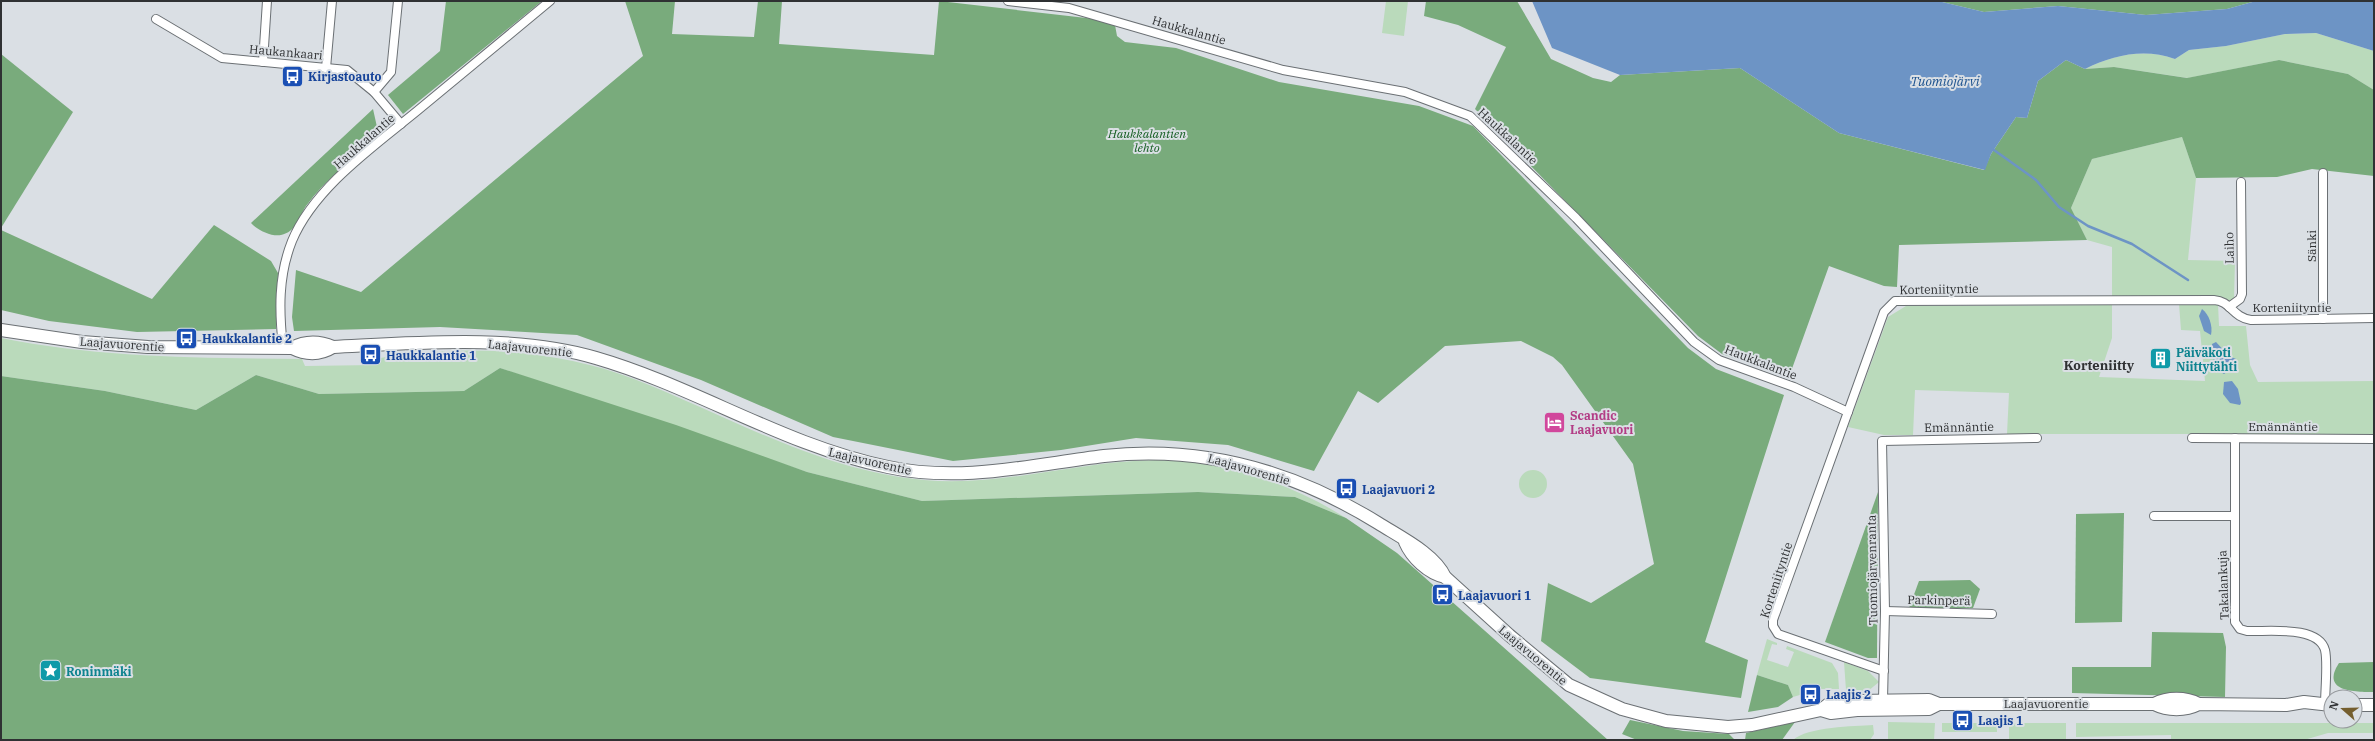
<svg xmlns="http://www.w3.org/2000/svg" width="2375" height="741" font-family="'IBM Plex Serif',serif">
<rect width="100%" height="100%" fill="#dadfe4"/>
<!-- green -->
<g fill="#badabb" fill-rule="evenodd">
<polygon points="1386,1 1408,1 1404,36 1382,33"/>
<path d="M 2316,33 L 2374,51 L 2374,90 L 2348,74 L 2279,60 L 2188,78 L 2114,67 L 2085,69 C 2114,55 2144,48 2175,59 L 2189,50 L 2226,46 L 2285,34 Z"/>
<path d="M 2182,137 L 2196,178 L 2188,260 L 2235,261 L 2234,299 L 2218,304 L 2219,326 L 2246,326 L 2250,365 L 2258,382 L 2374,381 L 2374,434 L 2007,434 L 2009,393 L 1915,390 L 1913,435 L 1884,435 L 1848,427 L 1888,317 L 1906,306 L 2112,305 L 2112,247 L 2087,240 L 2071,208 L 2092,159 ZM 2179,304 L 2181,330 L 2200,331 L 2205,381 L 2099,377 L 2112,338 L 2112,305 Z"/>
<path d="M 1,338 C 100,358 201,358 302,359 L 305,366 L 375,365 L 375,359 C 458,344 555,348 634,379 C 729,416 820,471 924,480 C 1002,487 1078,461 1155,460 C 1220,459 1292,484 1346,518 L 1295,497 L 1198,492 L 922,501 L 807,472 L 500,368 L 464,391 L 319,394 L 256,375 L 196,410 L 105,391 L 1,376 Z"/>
<circle cx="1533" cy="484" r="14"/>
<polygon points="1767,639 1777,643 1777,645 1772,644 1767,660 1788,667 1794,652 1786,649 1787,646 1832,663 1838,673 1839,689 1820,689 1793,697 1788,685 1757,675"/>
<polygon points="1844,662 1868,671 1879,682 1868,691 1846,690"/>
<polygon points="1888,722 1935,723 1934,740 1888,740"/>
<rect x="1942" y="723" width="55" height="9"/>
<rect x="2009" y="723" width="57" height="17"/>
<polygon points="2076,723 2374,723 2374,733 2328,733 2304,740 2171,740 2171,735 2076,737"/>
<path d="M 1873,725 L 1874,734 L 1870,740 L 1793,740 C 1807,727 1855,726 1873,725 Z"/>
</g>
<!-- forest -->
<g fill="#79ab7c">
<polygon points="446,1 542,1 403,114 388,95 440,51"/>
<polygon points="625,1 675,1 672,34 754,37 758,1 782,1 779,44 934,55 939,1 1095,19 1115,25 1117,36 1125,42 1176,48 1279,82 1419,106 1473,126 1688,348 1716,369 1784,395 1705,642 1748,660 1741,698 1590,678 1541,641 1548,583 1591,603 1654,564 1633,464 1562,365 1553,357 1521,341 1445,346 1378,403 1358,391 1314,471 1228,445 1136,438 1061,450 953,461 833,437 701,380 577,335 440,327 294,331 292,317 296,270 361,292 643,56"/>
<polygon points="1426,1 1517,1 1551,59 1593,78 1611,82 1620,75 1740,68 1839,133 1984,170 1991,154 2016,117 2027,118 2038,81 2066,60 2085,69 2114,67 2187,78 2279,60 2348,74 2374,90 2374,176 2312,169 2277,177 2196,178 2182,137 2092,159 2071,208 2087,240 1899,245 1897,287 1884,286 1829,266 1789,377 1722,354 1698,336 1475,109 1506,47 1458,25 1424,16"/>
<polygon points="1938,1 2256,1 2227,9 2146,15 2058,6 1984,12"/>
<polygon points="1,54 73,112 1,228"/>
<path d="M 373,109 L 379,136 C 355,158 325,179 306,206 C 299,217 296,232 281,235 C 272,237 257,230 251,223 Z"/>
<polygon points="214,225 271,261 278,273 276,329 137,332 49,321 1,310 1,230 152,299"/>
<polygon points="500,368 676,425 807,472 922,501 1198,492 1295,497 1346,518 1397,553 1608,740 1,740 1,376 105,391 196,410 256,375 319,394 464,391"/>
<polygon points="1878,492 1877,658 1868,658 1825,642"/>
<polygon points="2124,513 2122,622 2075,623 2076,514"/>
<polygon points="1970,580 1980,589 1973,608 1909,608 1919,581"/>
<polygon points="2152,632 2223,633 2226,647 2225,697 2072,693 2072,667 2151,667"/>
<path d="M 2374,662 L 2374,692 C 2355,692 2320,692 2339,663 Z"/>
<polygon points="1757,675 1788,685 1793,697 1778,707 1748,712"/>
<polygon points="1630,720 1683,731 1729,734 1735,740 1637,740 1622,734"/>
<polygon points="1795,722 1782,740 1745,740 1746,733"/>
</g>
<!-- water -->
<g fill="#6d94c5">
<path d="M 1532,1 L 1938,1 L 1984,12 L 2058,6 L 2146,15 L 2227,9 L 2256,1 L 2374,1 L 2374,51 L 2316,33 L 2285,34 L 2226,46 L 2189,50 L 2175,59 C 2144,48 2114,55 2085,69 L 2066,60 L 2038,81 L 2027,118 L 2016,117 L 1991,154 L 1985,170 L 1839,133 L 1740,68 L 1620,75 L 1552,48 Z"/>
<path d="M 2202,309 C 2209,314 2213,326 2211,335 L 2204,331 L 2199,316 Z"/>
<polygon points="2216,342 2229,356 2236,359 2237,364 2224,374 2216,369 2213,357 2212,344"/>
<polygon points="2232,381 2238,389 2241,403 2240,405 2230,403 2223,394 2224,382"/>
</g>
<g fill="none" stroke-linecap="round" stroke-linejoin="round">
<!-- stream -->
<polyline stroke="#6d94c5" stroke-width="2.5" points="1994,150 2036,180 2059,207 2088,226 2132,244 2188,280"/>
<defs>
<g id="street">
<polyline points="1008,1 1069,8 1283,70 1405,92 1470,116 1576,218 1694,342 1719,360 1794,387 1848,412"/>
<polyline points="156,19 222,58 347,70 374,92 401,124"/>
<polyline points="263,62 267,1"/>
<polyline points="326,68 332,1"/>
<polyline points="374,92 391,72 398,1"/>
<polyline points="2229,307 2240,299 2242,294 2241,182"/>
<polyline points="2323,319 2323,173"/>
<path d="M 283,348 C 279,311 278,276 292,241 C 314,188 373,147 417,111 C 461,75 505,38 550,1"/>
<polyline points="2192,438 2374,439"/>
<path d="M 2235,438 L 2235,622 L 2240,629 L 2247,631 C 2268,632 2318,625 2325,650 C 2328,662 2325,691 2325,705"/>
<polyline points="2154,516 2234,516"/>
<polyline points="1885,611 1992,614"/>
<path d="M 1884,671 L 1778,634 L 1773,626 L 1773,620 L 1884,312 L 1895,301 L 2214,300 C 2231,301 2232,317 2251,320 L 2374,318"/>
<polyline points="1883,700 1885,611 1882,441 2037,438"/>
</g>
<g id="secondary">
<path d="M 1,330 L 82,342 L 148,347 L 292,348 C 306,355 320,355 333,347 C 415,343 517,334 596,358 C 696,387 785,446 888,467 C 961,483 1031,465 1104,456 C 1202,445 1294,471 1378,523 C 1400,537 1435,554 1445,577 L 1509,635 L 1569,685 L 1622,709 L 1666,721 L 1728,727 L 1752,725 L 1821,710 L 1830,703 L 1857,701 L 1929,700 L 1939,704 L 2154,704 C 2168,697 2185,697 2199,704"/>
<path d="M 292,348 C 305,341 319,341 333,347"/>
<path d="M 1405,542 C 1412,558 1428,573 1445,577"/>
<path d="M 2154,704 C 2168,711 2185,711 2199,704 L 2286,705 L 2304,702 L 2331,705"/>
<polyline points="2355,705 2374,705"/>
<polyline points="1821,710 1831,713 1857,710 1929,709 1939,704"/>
</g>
</defs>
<!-- street casing -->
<use href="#street" stroke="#6b7074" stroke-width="10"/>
<!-- secondary casing -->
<use href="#secondary" stroke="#6b7074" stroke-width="14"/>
<!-- street -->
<use href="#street" stroke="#fff" stroke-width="8"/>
<!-- secondary -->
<use href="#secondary" stroke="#fff" stroke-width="12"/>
</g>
<!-- icons -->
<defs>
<symbol id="bus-square" viewBox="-11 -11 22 22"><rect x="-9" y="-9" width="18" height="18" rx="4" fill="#1a4fb4" stroke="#dadfe4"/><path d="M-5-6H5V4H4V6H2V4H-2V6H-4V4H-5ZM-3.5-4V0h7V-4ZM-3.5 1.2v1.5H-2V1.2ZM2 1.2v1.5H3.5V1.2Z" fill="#fff"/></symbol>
<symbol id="building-square" viewBox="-11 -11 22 22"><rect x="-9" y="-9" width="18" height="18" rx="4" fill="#0f9aa8" stroke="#dadfe4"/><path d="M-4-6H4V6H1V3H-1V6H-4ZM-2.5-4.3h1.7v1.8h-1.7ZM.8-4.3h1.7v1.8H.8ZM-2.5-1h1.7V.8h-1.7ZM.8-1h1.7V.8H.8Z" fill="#fff"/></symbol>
<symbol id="hotel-square" viewBox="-11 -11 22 22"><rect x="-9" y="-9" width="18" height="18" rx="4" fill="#d1479c" stroke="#dadfe4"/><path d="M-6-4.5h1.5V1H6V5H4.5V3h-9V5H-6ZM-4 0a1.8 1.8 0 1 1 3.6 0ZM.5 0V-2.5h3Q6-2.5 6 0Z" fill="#fff"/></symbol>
<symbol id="sight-square" viewBox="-11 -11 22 22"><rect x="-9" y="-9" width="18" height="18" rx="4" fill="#0f9aa8" stroke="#dadfe4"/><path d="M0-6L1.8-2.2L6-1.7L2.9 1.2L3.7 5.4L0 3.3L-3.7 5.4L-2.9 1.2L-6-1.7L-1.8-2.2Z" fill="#fff"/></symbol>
</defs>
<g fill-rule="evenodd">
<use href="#bus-square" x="280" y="64" width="25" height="25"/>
<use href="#bus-square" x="174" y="326" width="25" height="25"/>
<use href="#bus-square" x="358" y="342" width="25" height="25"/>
<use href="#building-square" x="2148" y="346" width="25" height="25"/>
<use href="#hotel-square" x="1542" y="410" width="25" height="25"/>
<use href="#bus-square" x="1334" y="476" width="25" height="25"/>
<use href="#bus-square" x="1430" y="582" width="25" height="25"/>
<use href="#sight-square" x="38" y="658" width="25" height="25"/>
<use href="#bus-square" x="1798" y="682" width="25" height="25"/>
<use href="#bus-square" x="1950" y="708" width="25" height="25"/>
</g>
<g text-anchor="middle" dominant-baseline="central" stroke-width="4" stroke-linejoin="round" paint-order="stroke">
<!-- street labels -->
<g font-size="12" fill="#2f3133" stroke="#dadfe4">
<text transform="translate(1189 30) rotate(16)">Haukkalantie</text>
<text transform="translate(286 52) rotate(5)">Haukankaari</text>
<text transform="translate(1508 136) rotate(43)">Haukkalantie</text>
<text transform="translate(364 141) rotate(-41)">Haukkalantie</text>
<text transform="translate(2311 246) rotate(-90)">Sänki</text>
<text transform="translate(2229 248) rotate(-91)">Laiho</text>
<text transform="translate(1939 289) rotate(-1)">Korteniityntie</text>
<text x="2292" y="307">Korteniityntie</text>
<text transform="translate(122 344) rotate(4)">Laajavuorentie</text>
<text transform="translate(530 348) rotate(6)">Laajavuorentie</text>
<text transform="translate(1761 362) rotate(21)">Haukkalantie</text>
<text x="2283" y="426">Emännäntie</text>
<text transform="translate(1959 427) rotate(-1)">Emännäntie</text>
<text transform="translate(870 461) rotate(13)">Laajavuorentie</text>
<text transform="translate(1249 469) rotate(16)">Laajavuorentie</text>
<text transform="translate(1872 570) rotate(-91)">Tuomiojärvenranta</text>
<text transform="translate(1776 580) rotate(-72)">Korteniityntie</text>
<text transform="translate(2223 585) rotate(-92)">Takalankuja</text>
<text transform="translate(1939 600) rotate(1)">Parkinperä</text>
<text transform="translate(1533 655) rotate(40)">Laajavuorentie</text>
<text x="2046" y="703">Laajavuorentie</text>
</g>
<!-- transit labels -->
<g font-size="12" font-weight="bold" fill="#164399" stroke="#dadfe4" text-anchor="start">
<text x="308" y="76">Kirjastoauto</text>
<text x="202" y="338">Haukkalantie 2</text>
<text x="386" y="355">Haukkalantie 1</text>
<text x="1362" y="489">Laajavuori 2</text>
<text x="1458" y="595">Laajavuori 1</text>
<text x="1826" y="694">Laajis 2</text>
<text x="1978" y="720">Laajis 1</text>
</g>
<!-- park labels -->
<g font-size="12" font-style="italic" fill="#135d21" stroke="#dadfe4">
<text x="1147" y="133">Haukkalantien<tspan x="1147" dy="14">lehto</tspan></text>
</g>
<!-- culture labels -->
<g font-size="12" font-weight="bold" fill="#0d838f" stroke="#dadfe4" text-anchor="start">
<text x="2176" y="352">Päiväkoti<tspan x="2176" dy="14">Niittytähti</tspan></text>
<text x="66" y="671">Roninmäki</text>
</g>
<!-- hotel labels -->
<g font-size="12" font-weight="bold" fill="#b23c85" stroke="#dadfe4" text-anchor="start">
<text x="1570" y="415">Scandic<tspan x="1570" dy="14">Laajavuori</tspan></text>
</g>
<!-- water labels -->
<g font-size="13" font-style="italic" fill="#1b518e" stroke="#dadfe4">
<text x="1945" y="81">Tuomiojärvi</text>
</g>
<!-- neighbourhood labels -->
<g font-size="13" font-weight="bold" fill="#2f3133" stroke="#dadfe4">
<text x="2099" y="365">Korteniitty</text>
</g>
</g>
<!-- border -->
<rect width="2375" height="741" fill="none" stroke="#2f3133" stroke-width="4"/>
<!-- north arrow -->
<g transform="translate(2343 709) rotate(290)"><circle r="19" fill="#dadfe4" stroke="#96999d"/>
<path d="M0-3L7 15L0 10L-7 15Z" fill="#745e2e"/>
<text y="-6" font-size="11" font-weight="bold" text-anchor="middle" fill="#2f3133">N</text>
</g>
</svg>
